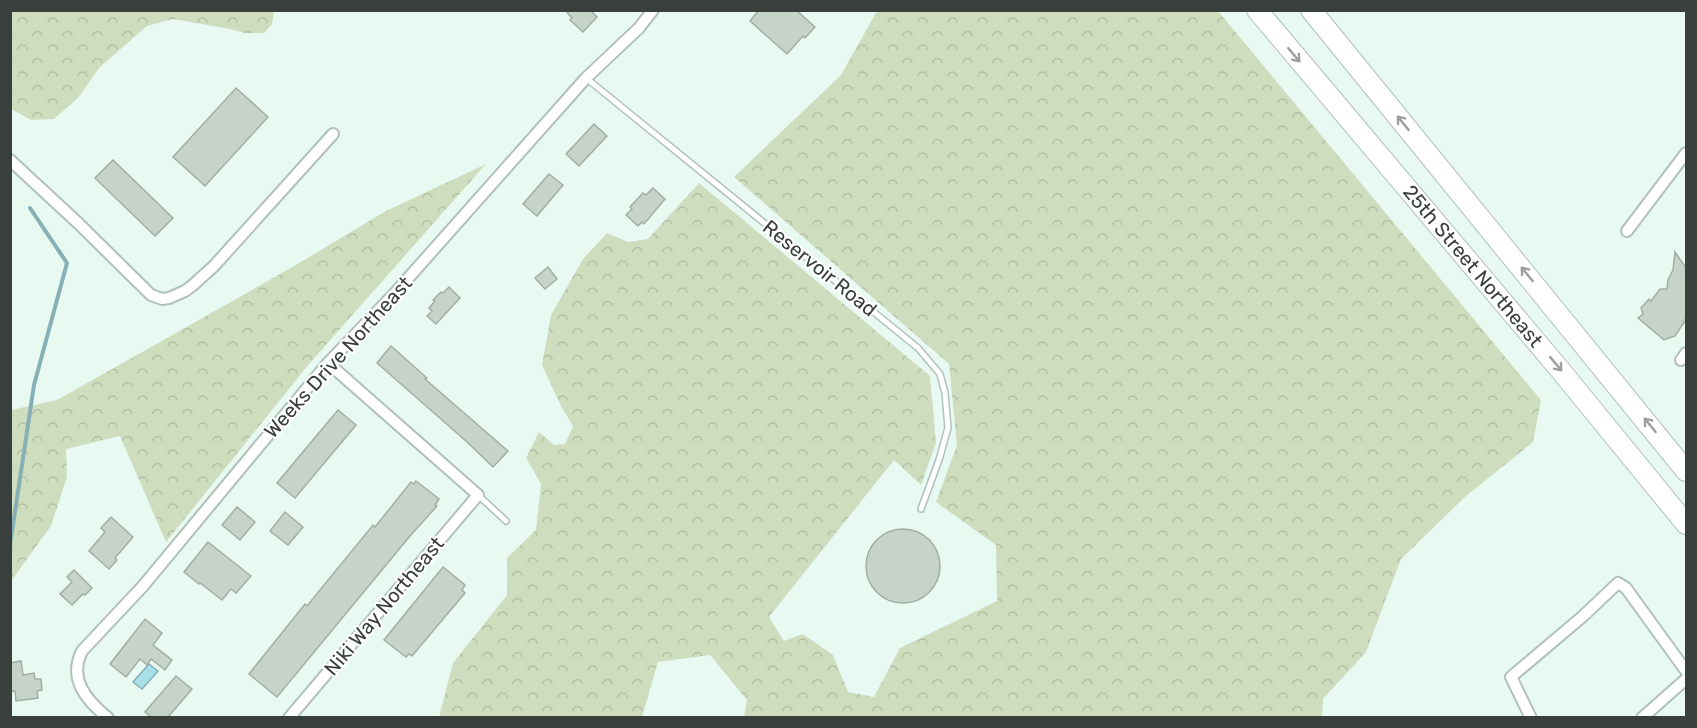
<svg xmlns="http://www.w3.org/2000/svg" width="1697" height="728" font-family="Rubik,sans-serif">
<defs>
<pattern id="forest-crowns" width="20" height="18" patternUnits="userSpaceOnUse" patternTransform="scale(1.5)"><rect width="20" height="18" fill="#cfddbf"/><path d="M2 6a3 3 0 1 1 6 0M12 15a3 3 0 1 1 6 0" fill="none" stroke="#b2bfa5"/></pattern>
</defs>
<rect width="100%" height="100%" fill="#e8f9f2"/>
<!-- forest -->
<g fill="url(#forest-crowns)">
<polygon points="10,11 11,10 274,11 272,24 264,33 245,33 230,29 173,19 147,26 99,68 78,98 54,119 31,120 11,109"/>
<polygon points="877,11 1218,11 1541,400 1533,442 1466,496 1401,559 1366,652 1323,699 1322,717 744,717 747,700 710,655 658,662 642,717 439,717 453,663 507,595 507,558 536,530 541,484 526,458 539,432 554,445 565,444 573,426 562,408 542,365 551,315 583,259 607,233 628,242 648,239 699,183 930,376 936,443 921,485 894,460 769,617 784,641 803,634 833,655 848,692 874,697 900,648 997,601 996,545 936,502 957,445 949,364 734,177 841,75"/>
<polygon points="486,164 309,364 166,542 120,436 66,449 67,477 51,526 11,581 11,410 57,400 289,269 386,211"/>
</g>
<!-- water -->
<polygon fill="#a7e0e9" stroke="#86b0b5" stroke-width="1.5" points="149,664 158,671 142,689 133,682"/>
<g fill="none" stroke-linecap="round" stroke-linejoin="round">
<!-- stream -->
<polyline stroke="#86b0b5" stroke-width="4" points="10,545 34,385 67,263 30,208"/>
</g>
<!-- building -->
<g fill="#c6d3c8" stroke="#a2aea3" stroke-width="1.5">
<polygon points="565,10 590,10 597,17 583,32 570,20 572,18"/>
<polygon points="759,10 796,10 815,27 805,38 803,36 787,54 750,21"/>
<polygon points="236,88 268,117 205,186 173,157"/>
<polygon points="594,124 607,136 579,166 566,154"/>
<polygon points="113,160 173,218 155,236 95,178"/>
<polygon points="549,174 563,185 537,216 523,204"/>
<polygon points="653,188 665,199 644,224 642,222 638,226 626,215 632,209 630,207 643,193 646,195"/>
<polygon points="1675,252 1686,268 1686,315 1685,321 1675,336 1664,340 1638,318 1643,314 1641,308 1649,299 1651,301 1660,289 1667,289 1668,280 1673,270"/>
<polygon points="548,267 557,279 545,289 535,278"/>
<polygon points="449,287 460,298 436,324 427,316 432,311 429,308 435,301 433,300 441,292 443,293"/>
<polygon points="391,346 427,378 425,379 508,451 493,467 466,441 377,363"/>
<polygon points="338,410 356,425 295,498 277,483"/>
<polygon points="416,481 439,499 435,505 437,506 410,536 277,697 249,674 305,604 307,606 373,525 375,527 411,482 414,484"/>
<polygon points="237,507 255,522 240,540 222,525"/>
<polygon points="285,512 303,527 288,545 270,531"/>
<polygon points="111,517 133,537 115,558 117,560 109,569 89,551 105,532 101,528"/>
<circle cx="903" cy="566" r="37"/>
<polygon points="208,542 251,576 236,593 231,589 222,600 200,583 199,584 184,572"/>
<polygon points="443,567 465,585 462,590 465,593 412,656 409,654 406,657 384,640"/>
<polygon points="74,570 92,588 85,595 83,594 72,605 60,594 72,582 67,577"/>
<polygon points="145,619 162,633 153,645 172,660 165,670 151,659 147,665 140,659 126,677 110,664"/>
<polygon points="21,661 23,675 34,673 35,679 41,679 42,690 37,691 38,698 16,701 15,691 10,692 10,663"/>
<polygon points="176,676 192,689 168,717 151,717 145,712"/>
</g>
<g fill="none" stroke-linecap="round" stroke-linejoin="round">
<defs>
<g id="lane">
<polyline points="586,78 918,348 940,374 945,393 948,428 939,460 921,509"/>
<polyline points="478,495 506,521"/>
</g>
<g id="street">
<polyline points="10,160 78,223 151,295 162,299 169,298 185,291 193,285 214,266 333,134"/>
<polyline points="1627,231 1686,153"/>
<polyline points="1681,360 1686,353"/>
<path d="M 108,718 C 86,700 68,679 82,651 L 143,586 L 328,363 L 395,293 L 586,78 L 639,28 L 653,10"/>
<polyline points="289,718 478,495 328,363"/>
<polyline points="1531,718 1511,677 1582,617 1618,583 1626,588 1686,671"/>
<polyline points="1642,718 1686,679"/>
</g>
<g id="highway">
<polyline points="1257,10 1561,371 1686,524"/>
<polyline points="1311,10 1686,471"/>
</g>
</defs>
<!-- lane casing -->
<use href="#lane" stroke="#b0c1ba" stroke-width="8"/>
<!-- street casing -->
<use href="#street" stroke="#b0c1ba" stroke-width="14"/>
<!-- highway casing -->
<use href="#highway" stroke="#b0c1ba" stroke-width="22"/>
<!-- lane -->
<use href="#lane" stroke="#fff" stroke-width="5"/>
<!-- street -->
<use href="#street" stroke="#fff" stroke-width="10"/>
<!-- highway -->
<use href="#highway" stroke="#fff" stroke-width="20"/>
</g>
<!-- one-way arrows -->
<defs><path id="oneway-shaft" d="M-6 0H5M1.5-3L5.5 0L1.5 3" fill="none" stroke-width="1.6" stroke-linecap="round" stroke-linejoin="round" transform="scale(1.5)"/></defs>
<g stroke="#9c9f9e">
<use href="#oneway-shaft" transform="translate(1294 55) rotate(50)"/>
<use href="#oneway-shaft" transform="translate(1403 123) rotate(-129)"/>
<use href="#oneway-shaft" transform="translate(1527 274) rotate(-129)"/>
<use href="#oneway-shaft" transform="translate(1556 364) rotate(50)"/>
<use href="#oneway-shaft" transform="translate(1650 425) rotate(-129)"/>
</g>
<g text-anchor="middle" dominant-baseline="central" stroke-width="4.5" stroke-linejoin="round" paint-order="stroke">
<!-- street labels -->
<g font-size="20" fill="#383f3c" stroke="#fff">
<text transform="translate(1473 266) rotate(50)">25th Street Northeast</text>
<text transform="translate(820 268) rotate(39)">Reservoir Road</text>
<text transform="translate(338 357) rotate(-48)">Weeks Drive Northeast</text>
<text transform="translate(384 606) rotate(-50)">Niki Way Northeast</text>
</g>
</g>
<!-- border -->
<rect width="1697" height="728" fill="none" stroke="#383f3c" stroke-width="24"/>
</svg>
